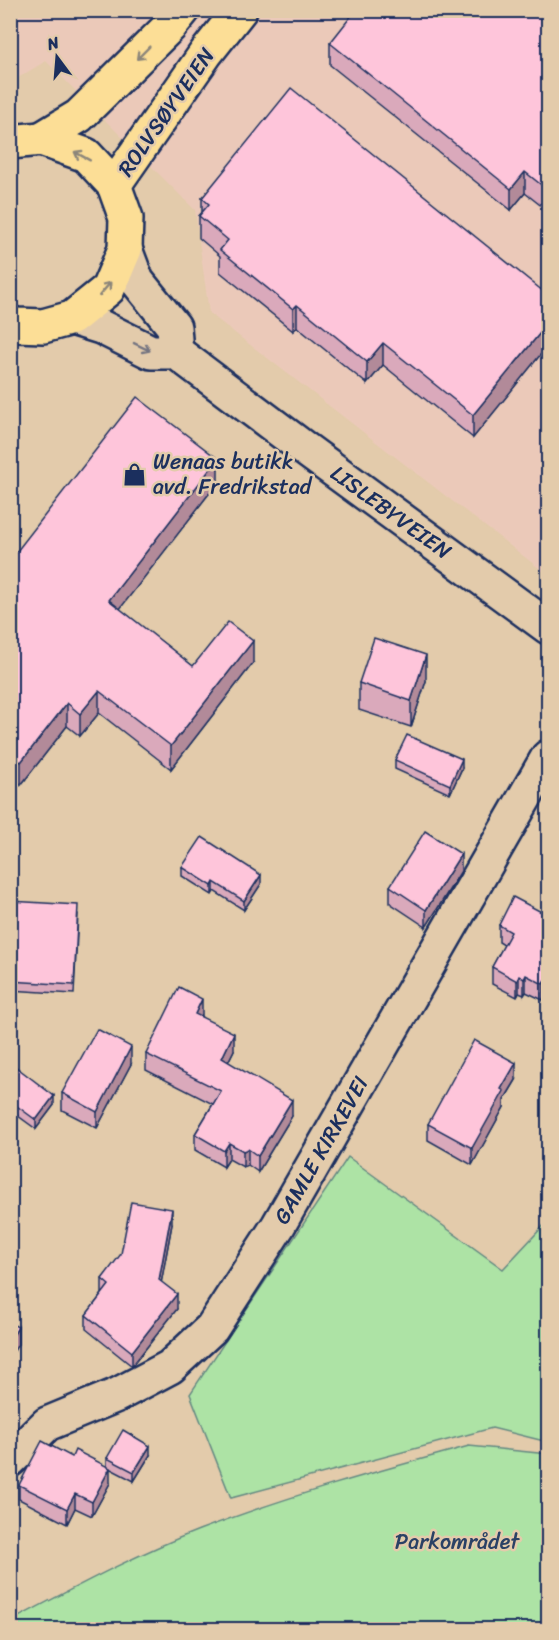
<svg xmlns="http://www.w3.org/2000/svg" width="559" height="1640" font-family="Sriracha,sans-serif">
<rect width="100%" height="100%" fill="#e3cbab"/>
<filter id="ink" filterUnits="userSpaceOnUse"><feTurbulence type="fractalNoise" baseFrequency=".0167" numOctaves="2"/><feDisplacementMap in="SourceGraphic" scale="12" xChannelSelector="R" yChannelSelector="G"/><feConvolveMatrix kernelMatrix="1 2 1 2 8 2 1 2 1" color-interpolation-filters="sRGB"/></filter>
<g filter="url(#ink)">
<!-- built -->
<polygon fill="#ebc9b9" points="11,11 548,11 548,575 209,313 195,210 46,61 11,82"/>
<!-- green -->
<g fill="#ade3a5" stroke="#648982" stroke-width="1.5">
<polygon points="348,1157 503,1269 548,1221 548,1442 492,1428 231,1498 190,1394"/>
<path d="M 469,1446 L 548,1454 L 548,1629 L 11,1629 L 11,1621 C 72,1589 134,1555 199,1530 C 287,1496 378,1471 469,1446 Z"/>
</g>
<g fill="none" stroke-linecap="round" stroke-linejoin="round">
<defs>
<polyline id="minor" points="10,1460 47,1424 117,1395 170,1367 212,1328 278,1226 548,757"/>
<g id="tertiary">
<polyline points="125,249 137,281 174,327 176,352"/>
<polyline points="72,318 101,327 151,352 176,352 305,449 548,627"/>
</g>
<g id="primary">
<polyline points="41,139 79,116 170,26 183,10"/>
<polyline points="10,142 41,139 86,155 114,185 126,218 125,249 108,289 72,318 43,326 17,325 10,323"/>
<polyline points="114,185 206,53 240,10"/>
</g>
</defs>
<!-- minor casing -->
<use href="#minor" stroke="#1b2f5e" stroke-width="38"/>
<!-- tertiary casing -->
<use href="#tertiary" stroke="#1b2f5e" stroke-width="38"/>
<!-- primary casing -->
<use href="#primary" stroke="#1b2f5e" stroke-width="38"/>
<!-- minor -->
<use href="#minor" stroke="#e3cbab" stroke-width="33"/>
<!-- tertiary -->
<use href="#tertiary" stroke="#e3cbab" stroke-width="33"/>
<!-- primary -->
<use href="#primary" stroke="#fcde96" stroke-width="33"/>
</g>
<!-- wall -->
<g fill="#daa9bb" stroke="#1b2f5e" stroke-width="1.5">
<polygon points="549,10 549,212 525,193 511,210 330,65 330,43"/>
<polygon points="202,198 549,296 549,344 473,438 383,365 367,384 297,327 293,331 220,272 220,256 199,238 199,216 202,213"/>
<polygon points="218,482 119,609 193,666 253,663 171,769 99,713 80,736 67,726 21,785 10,776 10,560"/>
<polygon points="426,681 411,727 359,710 359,683"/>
<polygon points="395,760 462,768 450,794 395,769"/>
<polygon points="182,867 261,884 244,910 214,891 212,895 182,876"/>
<polygon points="461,871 426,927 390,903 390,886"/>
<polygon points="10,901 78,914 74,994 10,990"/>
<polygon points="549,916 549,991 543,1000 526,992 524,995 519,993 517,997 492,984 492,967 504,945 499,942 499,925"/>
<polygon points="202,1015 201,1017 234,1050 228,1062 292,1116 258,1172 248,1165 243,1167 229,1159 224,1167 195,1150 195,1134 213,1104 146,1070 146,1054"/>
<polygon points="10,1064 54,1105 36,1129 10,1110"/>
<polygon points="131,1064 97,1128 62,1110 62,1093"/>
<polygon points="516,1080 504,1100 504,1107 472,1165 428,1140 428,1124"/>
<polygon points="172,1224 161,1282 177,1309 132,1366 86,1329 86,1315 102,1294 102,1279"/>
<polygon points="150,1455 134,1481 107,1467 107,1458"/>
<polygon points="72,1457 110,1483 92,1516 75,1508 67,1524 19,1499 19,1485"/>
</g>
<!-- shaded-wall -->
<g fill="#b28a99" stroke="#1b2f5e" stroke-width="1.5">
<polygon points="525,172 525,193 511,210 511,189"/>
<polygon points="297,305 297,327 293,331 293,309"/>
<polygon points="549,322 549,344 473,438 473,415"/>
<polygon points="383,343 383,365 367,384 367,362"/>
<polygon points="218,459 218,482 109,623 109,600"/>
<polygon points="253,641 253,663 171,769 171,746"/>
<polygon points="426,655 426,681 411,727 411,701"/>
<polygon points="99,691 99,713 80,736 80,714"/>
<polygon points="67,703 67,726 21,785 21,762"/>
<polygon points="462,759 462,768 450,794 450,785"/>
<polygon points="461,854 461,871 426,927 426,910"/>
<polygon points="261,875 261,884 244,910 244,901"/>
<polygon points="214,882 214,891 212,895 212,886"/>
<polygon points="549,974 549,991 543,1000 543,984"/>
<polygon points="526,975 526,992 524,995 524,979"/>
<polygon points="519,976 519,993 517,997 517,981"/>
<polygon points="202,999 202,1015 195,1030 195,1014"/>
<polygon points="234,1033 234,1050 222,1074 222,1058"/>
<polygon points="131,1047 131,1064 97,1128 97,1112"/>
<polygon points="516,1063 516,1080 504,1100 504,1107 472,1165 472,1148 501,1089"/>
<polygon points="54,1096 54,1105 36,1129 36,1120"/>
<polygon points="292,1100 292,1116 258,1172 258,1156"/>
<polygon points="229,1143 229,1159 224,1167 224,1151"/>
<polygon points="248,1149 248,1165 243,1167 243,1151"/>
<polygon points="172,1209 172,1224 159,1295 159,1280"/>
<polygon points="177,1294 177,1309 132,1366 132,1352"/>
<polygon points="18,1327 18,1344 10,1358 10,1341"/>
<polygon points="150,1446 150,1455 134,1481 134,1472"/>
<polygon points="110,1468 110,1483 92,1516 92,1502"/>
<polygon points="75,1494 75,1508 67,1524 67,1509"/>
</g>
<!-- building -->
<g fill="#fec5da" stroke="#1b2f5e" stroke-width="1.5">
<polygon points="356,10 549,10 549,191 525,172 511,189 330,43"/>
<polygon points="291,88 549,296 549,322 473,415 383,343 367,362 297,305 293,309 220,250 228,240 199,216 209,204 202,198"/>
<polygon points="137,397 218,459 109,600 193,666 228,622 253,641 171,746 99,691 80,714 67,703 21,762 10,754 10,560"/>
<polygon points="374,638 426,655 411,701 359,683"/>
<polygon points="407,735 462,759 450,785 395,760"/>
<polygon points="425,831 461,854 426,910 390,886"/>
<polygon points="202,837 261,875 244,901 214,882 212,886 182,867"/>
<polygon points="513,897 549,916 549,974 543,984 526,975 524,979 519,976 517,981 492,967 511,932 499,925"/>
<polygon points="10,901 78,905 74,985 10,981"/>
<polygon points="179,987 202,999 195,1014 234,1033 222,1058 292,1100 258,1156 248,1149 243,1151 229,1143 224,1151 195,1134 221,1091 146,1054"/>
<polygon points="97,1029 131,1047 97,1112 62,1093"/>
<polygon points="474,1040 516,1063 501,1089 504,1091 472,1148 428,1124"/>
<polygon points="11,1063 54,1096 36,1120 10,1101"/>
<polygon points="131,1202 172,1209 159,1280 177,1294 132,1352 86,1315 109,1285 102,1279 121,1254"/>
<polygon points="10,1323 18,1327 10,1341"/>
<polygon points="123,1430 150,1446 134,1472 107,1458"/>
<polygon points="42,1441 72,1457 75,1450 110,1468 92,1502 75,1494 67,1509 19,1485"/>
</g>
<!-- one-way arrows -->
<defs><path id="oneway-shaft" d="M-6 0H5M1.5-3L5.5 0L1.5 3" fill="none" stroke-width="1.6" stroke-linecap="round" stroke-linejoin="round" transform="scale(1.5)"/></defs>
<g stroke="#8c867a">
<use href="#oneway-shaft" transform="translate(143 53) rotate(135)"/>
<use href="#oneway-shaft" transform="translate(82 156) rotate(-151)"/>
<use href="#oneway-shaft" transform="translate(105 289) rotate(-50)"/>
</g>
<use stroke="#757581" href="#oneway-shaft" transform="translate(142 347) rotate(26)"/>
</g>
<!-- icons -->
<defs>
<symbol id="shop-bare" viewBox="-9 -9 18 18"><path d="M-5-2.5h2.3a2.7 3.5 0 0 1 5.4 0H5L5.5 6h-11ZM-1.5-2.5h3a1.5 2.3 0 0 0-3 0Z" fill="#1b2f5e" stroke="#e3cbab" stroke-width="2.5" paint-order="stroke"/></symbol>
</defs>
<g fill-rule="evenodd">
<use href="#shop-bare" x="118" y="458" width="33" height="33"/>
</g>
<g text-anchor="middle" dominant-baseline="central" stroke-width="5" stroke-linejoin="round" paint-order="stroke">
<!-- street labels -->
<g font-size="22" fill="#1b2f5e" stroke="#e3cbab">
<text transform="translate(166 112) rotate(-55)">ROLVSØYVEIEN</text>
<text transform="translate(391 512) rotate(36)">LISLEBYVEIEN</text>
<text transform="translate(321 1150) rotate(-60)">GAMLE KIRKEVEI</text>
</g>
<!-- poi labels -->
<g font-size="22" fill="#1b2f5e" stroke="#e3cbab" text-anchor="start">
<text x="153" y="461">Wenaas butikk<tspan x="153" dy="25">avd. Fredrikstad</tspan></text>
</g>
<!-- park labels -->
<g font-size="22" fill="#2a4165" stroke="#e3cbab">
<text x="457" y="1541">Parkområdet</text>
</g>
</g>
<!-- margin -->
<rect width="559" height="1640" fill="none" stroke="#e3cbab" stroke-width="36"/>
<rect x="18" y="18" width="523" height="1604" fill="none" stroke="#1b2f5e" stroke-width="2" filter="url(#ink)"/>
<!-- north arrow -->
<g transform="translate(57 57) rotate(344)" stroke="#e3cbab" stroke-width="4.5" paint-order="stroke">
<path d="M0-4.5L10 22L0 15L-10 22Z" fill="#1b2f5e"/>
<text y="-9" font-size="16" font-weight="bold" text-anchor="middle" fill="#1b2f5e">N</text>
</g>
</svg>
